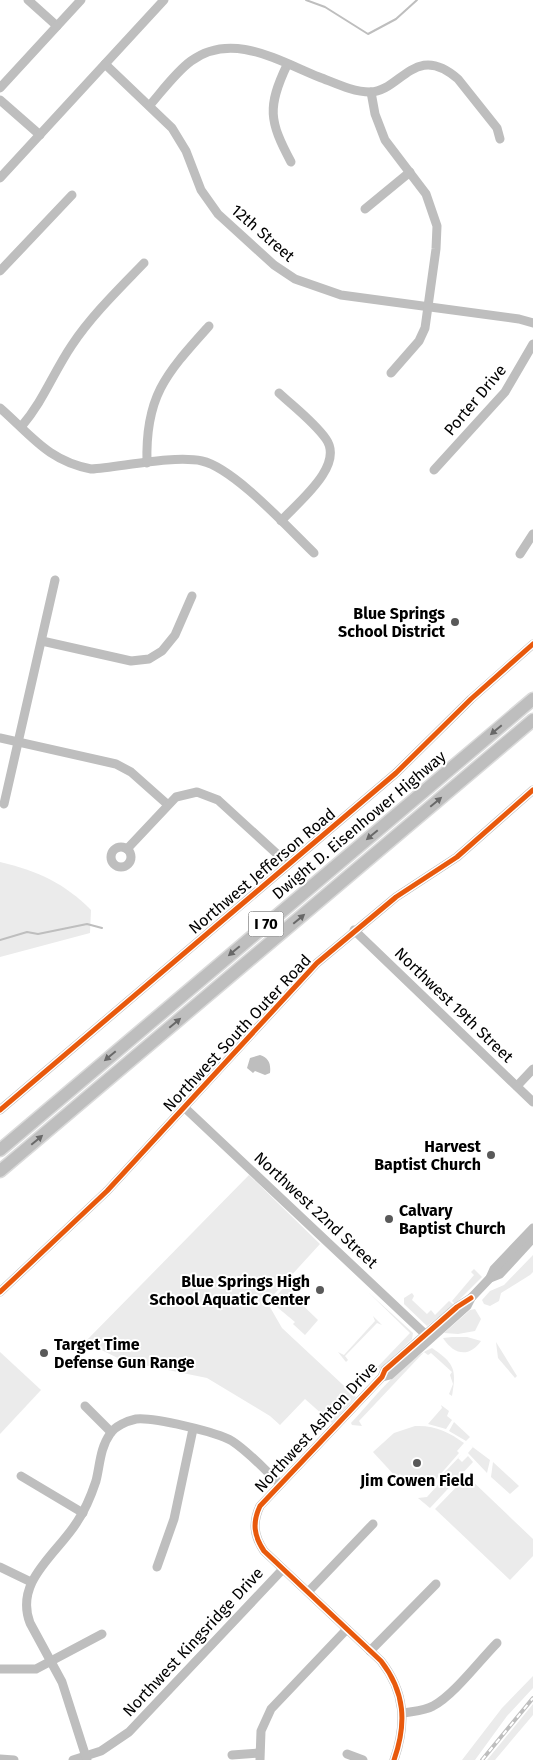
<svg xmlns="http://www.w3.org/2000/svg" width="533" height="1760" font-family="'Fira Sans',sans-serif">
<rect width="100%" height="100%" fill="#fff"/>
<!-- green -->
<g fill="#ebebeb">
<path d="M 0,862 C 38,871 64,883 91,910 L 90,933 L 0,957 Z"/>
<polygon points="249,1175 320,1244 267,1302 282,1328 356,1397 332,1423 305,1399 280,1425 270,1416 207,1378 124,1361 85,1342"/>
<polygon points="533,1255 533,1272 530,1275 501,1293 499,1301 490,1306 484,1304 482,1300 490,1291 504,1285"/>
<polygon points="474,1269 482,1277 455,1304 452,1301 474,1275 471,1272"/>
<polygon points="287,1284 294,1291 291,1294 318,1320 305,1335 293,1324 295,1322 271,1302"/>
<polygon points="368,1292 413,1333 412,1339 368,1380 367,1378 410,1333"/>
<polygon points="412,1293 414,1296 412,1300 427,1314 431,1310 435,1315 449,1301 454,1305 427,1326 404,1304 404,1298"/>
<polygon points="475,1309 481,1319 475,1331 458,1334 444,1333 470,1310"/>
<polygon points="373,1316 382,1325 377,1323 345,1356 348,1360 346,1362 338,1352 344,1355 375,1321"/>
<path d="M 452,1337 L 467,1337 L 481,1341 C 469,1358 454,1355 443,1338 Z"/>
<polygon points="496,1342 517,1376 515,1378 498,1358"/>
<path d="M 432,1348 C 454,1363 457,1369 452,1396 L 449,1394 L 453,1384 L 450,1375 L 452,1372 L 431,1353 L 428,1355 L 424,1352 L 359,1421 L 362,1426 L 352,1425 L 351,1423 C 373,1400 403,1360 432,1348 Z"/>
<polygon points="0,1352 41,1390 0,1434"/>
<polygon points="441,1405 449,1411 447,1416 452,1420 446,1429 428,1424 442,1408"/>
<polygon points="454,1422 470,1437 466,1441 449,1431"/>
<path d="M 415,1426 C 435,1425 449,1432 464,1443 L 457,1451 L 459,1453 L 431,1485 L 423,1488 L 413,1486 L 400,1474 L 396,1477 L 373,1452 L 394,1433 Z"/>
<polygon points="470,1445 490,1460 487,1473 468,1453 473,1447"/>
<polygon points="462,1454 458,1458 462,1462 468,1456 473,1462 430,1508 418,1498 427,1497 446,1476 444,1473"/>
<polygon points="493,1462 519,1486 510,1494 491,1477"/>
<polygon points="467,1476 533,1539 533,1556 510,1580 435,1509"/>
<polygon points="533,1676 533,1688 507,1716 475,1760 462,1760 502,1708"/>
<polygon points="533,1704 533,1715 495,1760 487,1760"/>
</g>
<!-- water -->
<path fill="#bebebe" d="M 260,1055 C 269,1058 271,1064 270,1073 L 265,1075 L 255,1071 L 253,1073 L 247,1068 L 250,1058 Z"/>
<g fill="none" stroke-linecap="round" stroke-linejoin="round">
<!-- stream -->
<g stroke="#bebebe" stroke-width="2">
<polyline points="306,0 325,7 368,34 396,19 417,0"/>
<polyline points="0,940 27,932 38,934 87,924 102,928"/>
</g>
<defs>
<g id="highway">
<polyline points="0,1150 533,699"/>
<polyline points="0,1171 533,720"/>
</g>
</defs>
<!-- highway casing -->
<use href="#highway" stroke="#dbdbdb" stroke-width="15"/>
<!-- minor -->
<g stroke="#bebebe" stroke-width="9">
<polyline points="28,0 57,26"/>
<polyline points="105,64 172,128 186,151 201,190 218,214 274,265 295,279 341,295 519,319 533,323"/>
<path d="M 287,65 C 267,107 269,121 291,162"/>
<polyline points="0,88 81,0"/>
<polyline points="371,92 375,114 385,140 426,194 437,226 436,249 425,328 419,341 391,373"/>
<polyline points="0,100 40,135"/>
<path d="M 150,105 C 163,90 176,72 191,61 C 232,31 279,61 319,77 C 335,83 353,92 370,92 C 400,92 415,41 458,79 L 497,128 L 500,139"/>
<polyline points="0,178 164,0"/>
<polyline points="365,209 410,172"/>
<polyline points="0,271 72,195"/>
<path d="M 279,393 C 294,407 314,422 326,439 C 345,466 297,503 281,521"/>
<path d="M 0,408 C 31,435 48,461 91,469 C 121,467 174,455 202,461 C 234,468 289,529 314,553"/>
<path d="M 21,427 C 44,400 53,373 72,345 C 92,315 119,289 144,263"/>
<path d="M 147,463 C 145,396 166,374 209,326"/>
<polyline points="434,470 505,392 533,344"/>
<polyline points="520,554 533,534"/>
<polyline points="42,641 131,661 149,659 162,651 175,635 192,596"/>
<polyline points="0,738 116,764 131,772 167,804"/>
<polyline points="4,804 55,580"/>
<circle cx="121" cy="857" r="10"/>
<polyline points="127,849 176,797 197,792 218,800 288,864"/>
<polyline points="354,930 533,1102"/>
<polyline points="517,1086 533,1069"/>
<polyline points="185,1108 425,1334"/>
<polyline points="0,1110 396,773 471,699 533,644"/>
<polyline points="490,1278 500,1274 533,1238"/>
<polyline points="0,1292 107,1191 317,963 396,897 457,857 533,790"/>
<polyline points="382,1377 390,1375 467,1306 471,1298 490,1278 494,1269 533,1228"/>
<polyline points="85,1406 111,1432"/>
<polyline points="21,1476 83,1513"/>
<polyline points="0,1567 31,1582"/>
<polyline points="157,1567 174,1519 193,1429"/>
<polyline points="308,1592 373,1524"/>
<polyline points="370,1651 436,1584"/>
<polyline points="0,1669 36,1669 102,1634"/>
<path d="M 403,1713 C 414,1711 424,1711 433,1706 C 453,1696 480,1660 497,1643"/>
<polyline points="347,1754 363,1760"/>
<polyline points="232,1755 259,1753"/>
<polyline points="0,1759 14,1760"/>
<polyline points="73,1760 101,1751 129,1732 283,1569"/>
<path d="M 87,1760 L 62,1682 L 30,1623 C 14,1581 57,1554 77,1522 C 86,1509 91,1496 96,1481 C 100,1465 100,1448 110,1434 C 115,1426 127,1421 136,1419 C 153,1417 217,1432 232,1441 C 249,1452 265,1470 280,1484"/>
<polyline points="260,1760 261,1731 271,1709 347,1629"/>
<path d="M 394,1760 C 407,1723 405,1692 381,1661 L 264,1551 C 254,1536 252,1523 260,1506 L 382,1377 L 385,1370 L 457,1307 L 471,1298"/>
</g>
<!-- highway -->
<use href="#highway" stroke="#bebebe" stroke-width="12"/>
<defs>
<polyline id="rail" points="482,1760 533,1698"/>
</defs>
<!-- rail casing -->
<use href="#rail" stroke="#bebebe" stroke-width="4"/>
<!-- rail -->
<use href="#rail" stroke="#fff" stroke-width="2" stroke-dasharray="5.5" stroke-linecap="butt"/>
<defs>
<g id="cycleway">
<polyline points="0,1110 396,773 471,699 533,644"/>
<polyline points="0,1292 107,1191 317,963 396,897 457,857 533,790"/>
<path d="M 394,1760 C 407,1723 405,1692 381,1661 L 264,1551 C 254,1536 252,1523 260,1506 L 382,1377 L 385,1370 L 457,1307 L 471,1298"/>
</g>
</defs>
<!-- cycleway casing -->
<use href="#cycleway" stroke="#fff" stroke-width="8"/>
<!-- cycleway -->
<use href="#cycleway" stroke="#e8590c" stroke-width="5"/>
</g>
<!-- one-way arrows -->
<defs><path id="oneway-solid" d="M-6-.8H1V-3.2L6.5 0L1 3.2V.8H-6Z" transform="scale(1.25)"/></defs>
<g fill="#686868">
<use href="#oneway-solid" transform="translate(496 730) rotate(140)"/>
<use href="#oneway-solid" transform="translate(436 802) rotate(-40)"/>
<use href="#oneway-solid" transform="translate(372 835) rotate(140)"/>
<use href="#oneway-solid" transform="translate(299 919) rotate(-40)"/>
<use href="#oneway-solid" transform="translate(234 951) rotate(140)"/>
<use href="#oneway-solid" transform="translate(175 1023) rotate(-40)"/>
<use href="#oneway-solid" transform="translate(110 1056) rotate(140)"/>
<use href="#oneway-solid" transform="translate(37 1140) rotate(-40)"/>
</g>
<!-- markers -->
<g fill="#595959" stroke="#fff" stroke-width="2">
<circle cx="455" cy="622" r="5"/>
<circle cx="491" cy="1155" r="5"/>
<circle cx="389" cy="1219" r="5"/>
<circle cx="320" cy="1290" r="5"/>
<circle cx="44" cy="1353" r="5"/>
<circle cx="417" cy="1463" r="5"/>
</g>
<g text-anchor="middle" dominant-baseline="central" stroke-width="4" stroke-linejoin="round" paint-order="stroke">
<!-- shield labels -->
<rect fill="#fff" stroke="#4c4c4c" stroke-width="1" x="248.5" y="911.5" width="35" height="25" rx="4"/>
<g font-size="15" font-weight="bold" fill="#000">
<text x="266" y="924">I 70</text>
</g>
<!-- street labels -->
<g font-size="16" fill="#000" stroke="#fff">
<text transform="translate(263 233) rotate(41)">12th Street</text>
<text transform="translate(475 400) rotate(-50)">Porter Drive</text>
<text transform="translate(359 825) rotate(-40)">Dwight D. Eisenhower Highway</text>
<text transform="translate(262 871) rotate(-40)">Northwest Jefferson Road</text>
<text transform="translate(454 1005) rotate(44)">Northwest 19th Street</text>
<text transform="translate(237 1033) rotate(-47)">Northwest South Outer Road</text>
<text transform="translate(316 1210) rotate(43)">Northwest 22nd Street</text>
<text transform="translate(316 1427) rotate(-47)">Northwest Ashton Drive</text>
<text transform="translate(193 1642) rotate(-47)">Northwest Kingsridge Drive</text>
</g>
<!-- poi labels -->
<g font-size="16" font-weight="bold" fill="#000" stroke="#fff" text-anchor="end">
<text x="445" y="613">Blue Springs<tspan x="445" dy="18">School District</tspan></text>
<text x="481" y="1146">Harvest<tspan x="481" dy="18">Baptist Church</tspan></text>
<text x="399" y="1210" text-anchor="start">Calvary<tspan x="399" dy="18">Baptist Church</tspan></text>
<text x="310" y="1281">Blue Springs High<tspan x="310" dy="18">School Aquatic Center</tspan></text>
<text x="54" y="1344" text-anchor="start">Target Time<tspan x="54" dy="18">Defense Gun Range</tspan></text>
<text x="417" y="1480" text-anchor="middle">Jim Cowen Field</text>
</g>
</g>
</svg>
